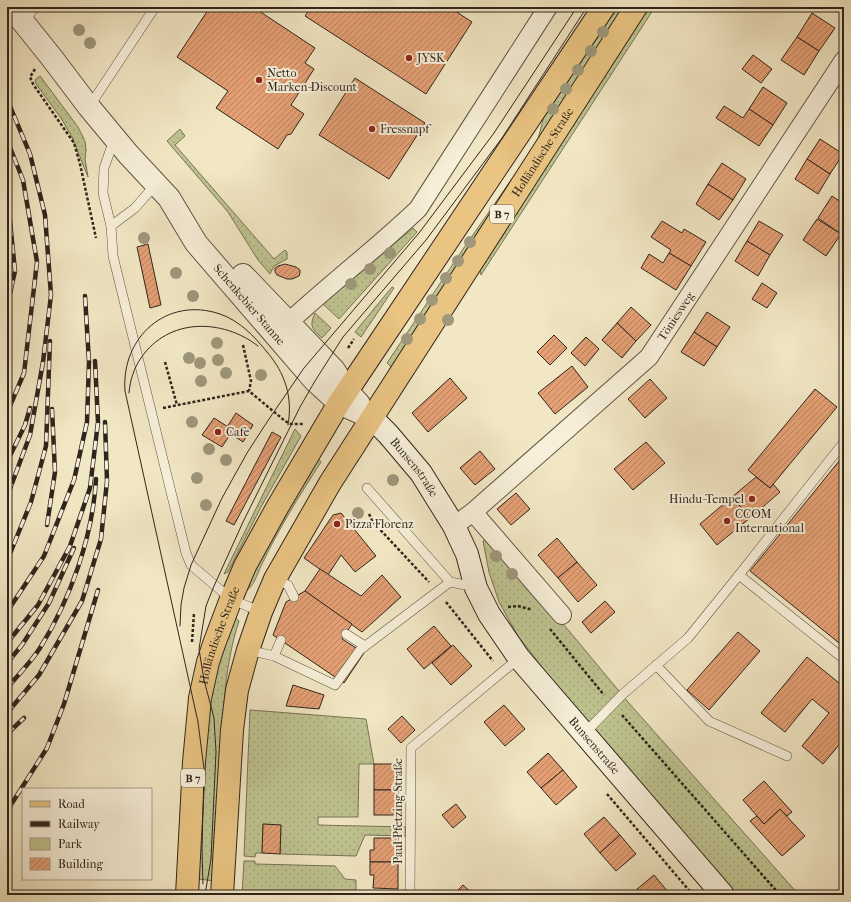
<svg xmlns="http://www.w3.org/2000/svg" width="851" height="902" font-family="'IM FELL French Canon',serif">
<defs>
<pattern id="green-dots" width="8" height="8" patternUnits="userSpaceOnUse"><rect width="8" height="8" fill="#bfc491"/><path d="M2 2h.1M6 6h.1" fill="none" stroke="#a4a87c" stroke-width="1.8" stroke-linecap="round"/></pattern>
<pattern id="building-hatch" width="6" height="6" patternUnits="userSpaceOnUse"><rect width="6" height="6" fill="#e5a075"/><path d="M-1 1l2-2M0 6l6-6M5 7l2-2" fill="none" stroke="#ba825f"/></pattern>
</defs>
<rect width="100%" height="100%" fill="#f2e7c4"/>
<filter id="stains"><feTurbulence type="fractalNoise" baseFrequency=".005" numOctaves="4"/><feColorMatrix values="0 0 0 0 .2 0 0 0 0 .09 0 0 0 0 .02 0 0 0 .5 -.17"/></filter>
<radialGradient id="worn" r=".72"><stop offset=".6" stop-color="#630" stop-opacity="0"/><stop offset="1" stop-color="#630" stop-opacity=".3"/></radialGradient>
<!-- green -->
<g fill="url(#green-dots)" stroke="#777456">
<polygon points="615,7 624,7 392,368 387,363 461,252 532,150 538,139 544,116"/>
<polygon points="647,7 655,7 481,275 479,267"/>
<polygon points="40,76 78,127 85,141 86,150 85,159 88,177 72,137 61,118 36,84 35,80"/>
<polygon points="180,129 185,136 175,145 274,259 285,250 287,252 287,259 274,266 270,274 258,260 228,212 167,141"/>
<polygon points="413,228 417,232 339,319 323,304"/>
<polygon points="392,287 394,288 361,337 355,332"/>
<path d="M 315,313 L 331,328 L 322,338 C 312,329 309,326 315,313 Z"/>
<polygon points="295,429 301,436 261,507 228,572 224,574"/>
<path d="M 316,456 L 321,462 C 299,496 278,530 261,566 C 257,575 254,586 245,592 L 264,551 Z"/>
<polygon points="486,539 521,580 565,626 628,702 799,895 738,895 549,676 518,636 499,602 489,572 483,541"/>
<path d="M 232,618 L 236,618 L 239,621 C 224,667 223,714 221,762 C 219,802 216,841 214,881 L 199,879 L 199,851 L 206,698 Z"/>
<polygon points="250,710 366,719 374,764 359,764 358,817 318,817 318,825 406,827 406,836 365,835 356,856 280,854 281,825 263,824 262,853 256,853 255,857 244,856"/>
<polygon points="244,861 255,861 255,864 335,866 345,879 356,880 356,895 242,895"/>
</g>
<!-- building -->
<g fill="url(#building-hatch)" stroke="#2f251c">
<polygon points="210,7 253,7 315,48 305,63 314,69 291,105 304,114 291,134 287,135 278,149 216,108 228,91 177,57"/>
<polygon points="311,7 449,7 472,22 426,94 305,16"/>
<polygon points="812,13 835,28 819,51 797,37"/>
<polygon points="797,37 819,51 804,75 781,60"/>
<polygon points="753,55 772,69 761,83 742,69"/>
<polygon points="355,78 425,123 389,179 319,135"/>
<polygon points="763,87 787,103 773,125 749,109"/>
<polygon points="724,106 743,118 749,109 773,125 759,146 716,118"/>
<polygon points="820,139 843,154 830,174 807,159"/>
<polygon points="807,159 830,174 818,194 795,179"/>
<polygon points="722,163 746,179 733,200 708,184"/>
<polygon points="708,184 733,200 719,220 696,204"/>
<polygon points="832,196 844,204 844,230 841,234 818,218"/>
<polygon points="817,219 841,234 826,256 803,240"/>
<polygon points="662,221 682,233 684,229 706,242 691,266 669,253 671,250 651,237"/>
<polygon points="759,221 783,235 770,255 747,241"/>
<polygon points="747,241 770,255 758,276 735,261"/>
<polygon points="148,244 161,305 150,308 137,247"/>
<polygon points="669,253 691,266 676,290 641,268 649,254 663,263"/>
<polygon points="285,264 296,267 300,270 300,273 299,276 292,279 287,279 277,275 275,272 275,268 278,266"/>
<polygon points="762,283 777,293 767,308 752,299"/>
<polygon points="631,307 651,325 636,341 617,323"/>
<polygon points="707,312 730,327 717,347 694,332"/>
<polygon points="617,323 636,341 622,358 602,340"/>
<polygon points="694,332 717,347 704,366 681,352"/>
<polygon points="554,335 567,348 550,365 537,352"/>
<polygon points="586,337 599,349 585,366 571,353"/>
<polygon points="572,366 588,387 555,414 538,393"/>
<polygon points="450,378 467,398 428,432 412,413"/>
<polygon points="650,379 667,398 645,418 628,399"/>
<polygon points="815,389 837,407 770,488 748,470"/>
<polygon points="236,413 253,425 243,442 231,434 233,430 227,427"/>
<polygon points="214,418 233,430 222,447 202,435"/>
<polygon points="272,432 281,437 234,525 226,521"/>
<polygon points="646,442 665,463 633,490 614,469"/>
<polygon points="480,451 495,469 475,485 460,468"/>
<polygon points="844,455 844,647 750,571"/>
<polygon points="756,477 770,488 773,484 780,492 750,518 732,497"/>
<polygon points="516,493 530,509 511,525 497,509"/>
<polygon points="732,497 750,518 717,545 700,524"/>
<polygon points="341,513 376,556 355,572 341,555 328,575 304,558 333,515"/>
<polygon points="557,538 577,562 558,578 538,555"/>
<polygon points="577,562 597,585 578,602 558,578"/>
<polygon points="320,569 361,596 382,575 401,597 362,632 305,591"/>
<polygon points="305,591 352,624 342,639 364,653 344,683 273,635 286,602"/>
<polygon points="605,601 615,612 591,633 582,622"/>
<polygon points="434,626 451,646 424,669 407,649"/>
<polygon points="738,632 760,651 709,710 687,690"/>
<polygon points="453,645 472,666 451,685 432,663"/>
<polygon points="807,657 844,687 844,739 823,764 802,746 829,713 812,699 785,732 761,713"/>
<polygon points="293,685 324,695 319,709 286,706"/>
<polygon points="504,705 525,729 505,746 484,722"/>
<polygon points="402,716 415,730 401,743 388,729"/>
<polygon points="548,753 563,770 541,788 527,772"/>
<polygon points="374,764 400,764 399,790 374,790"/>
<polygon points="563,770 577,787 556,805 541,788"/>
<polygon points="764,781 792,812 787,816 780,809 764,824 743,800"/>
<rect x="374" y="790" width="25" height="25"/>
<polygon points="456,804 466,817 453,828 442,815"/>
<polygon points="780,809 805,836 782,856 750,821 757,816 764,824"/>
<polygon points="604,817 620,835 600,853 584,834"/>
<polygon points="263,824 281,825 280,854 262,853"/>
<polygon points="620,835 636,854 616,871 600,853"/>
<polygon points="374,838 399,838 398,862 370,862 370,850 374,850"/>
<polygon points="370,862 398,862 398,889 373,888 374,875 370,875"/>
<polygon points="654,875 668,892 665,895 640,895 636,890"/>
<polygon points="463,885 474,895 453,895"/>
</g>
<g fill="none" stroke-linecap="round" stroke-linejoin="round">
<defs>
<g id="service">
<polyline points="23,23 35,7"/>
<polyline points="89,107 155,7"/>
<polyline points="114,140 104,168 103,193 111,226 113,256 186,553 191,565 231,599 261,612"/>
<polyline points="111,226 135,208 156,184"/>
<polyline points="367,488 450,582 476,587"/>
<polyline points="739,575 844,659"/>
<polyline points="275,579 288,585 294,597"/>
<polyline points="346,634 365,646"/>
<polyline points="248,650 274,656 335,685 360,650 450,582"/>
<polyline points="274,656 281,640"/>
<polyline points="656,665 709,721 787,756"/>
<polyline points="584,734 623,694 688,638 739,575 844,442"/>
<polyline points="410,895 411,748 519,658"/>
</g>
<g id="minor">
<path d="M 288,323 C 330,284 376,249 418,209 L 548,7"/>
<polyline points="473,512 562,615"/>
<path id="s1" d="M 454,526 L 473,512 L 649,357 L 844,60"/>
</g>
<g id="tertiary">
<path id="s2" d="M 11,7 L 52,58 L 89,107 L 128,154 L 169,198 L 196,243 L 315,381 L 339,403 L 372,418"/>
<polyline points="243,275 334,370 347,391 359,404"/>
</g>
<g id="secondary">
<path id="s3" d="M 372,418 L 388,434 L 421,473 L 454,526 L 467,554 L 476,588 L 489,614 L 519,658 L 723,895"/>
</g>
<g id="primary">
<path id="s4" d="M 187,895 L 194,762 L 200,698 L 208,662 L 214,644 L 231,599 L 245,566 L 278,506 L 339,403 L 604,7"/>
<path id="s5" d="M 222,895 L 232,730 L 237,690 L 248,650 L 261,612 L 275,579 L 330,483 L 636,7"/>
</g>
</defs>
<!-- service casing -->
<use href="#service" stroke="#605646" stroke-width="10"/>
<!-- minor casing -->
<use href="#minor" stroke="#605646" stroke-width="20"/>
<!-- tertiary casing -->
<use href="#tertiary" stroke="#605646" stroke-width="24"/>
<!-- secondary casing -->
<use href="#secondary" stroke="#2f251c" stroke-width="24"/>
<!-- primary casing -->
<use href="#primary" stroke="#2f251c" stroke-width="24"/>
<!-- path -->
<g stroke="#2f251c" stroke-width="2.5" stroke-dasharray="3 2" stroke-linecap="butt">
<polyline points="35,69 30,77 33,84 74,143 80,164 96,238"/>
<polyline points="243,345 251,381 249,391"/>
<polyline points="348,348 354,339"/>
<polyline points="165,362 177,405"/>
<polyline points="163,408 249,391 285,421 291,424 303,424"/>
<polyline points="369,514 373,522 429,582"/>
<polyline points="446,602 493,661"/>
<polyline points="508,607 518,606 529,609 532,608"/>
<polyline points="550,629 604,695"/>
<polyline points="192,642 194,613"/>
<polyline points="622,715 780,895"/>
<polyline points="607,794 693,895"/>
</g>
<!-- service -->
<use href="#service" stroke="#f7efd9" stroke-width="9"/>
<!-- minor -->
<use href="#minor" stroke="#f7efd9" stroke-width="18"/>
<!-- tertiary -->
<use href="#tertiary" stroke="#f7efd9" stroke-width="22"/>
<!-- secondary -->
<use href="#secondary" stroke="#f7efd9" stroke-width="22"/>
<!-- primary -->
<use href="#primary" stroke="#e9c482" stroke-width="22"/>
<!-- tram -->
<g stroke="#2f251c" stroke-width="1">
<path d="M 129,393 C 130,380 134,368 141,358 C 168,318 222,318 258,346"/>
<polyline points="180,626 181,605 184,588 191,565 222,498 247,453 267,422 304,368 419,233 494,133 577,7"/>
<path d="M 203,884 L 202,849 L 204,769 L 198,722 L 125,391 C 121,337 167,296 220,314 C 240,321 254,336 267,352 C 285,373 293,397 288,425"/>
<polyline points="205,895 211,859 216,752 214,718 204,680 199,649 206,606 214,586 243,522 300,407 315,381 343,337 426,240 502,138 587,7"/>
</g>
<defs>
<g id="rail">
<polyline points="7,99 30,154 45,215 51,295 43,362 30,435 7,497"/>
<polyline points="7,140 23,180 37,262 24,373 7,413"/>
<polyline points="7,191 15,271 7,307"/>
<polyline points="7,462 25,425 30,408"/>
<polyline points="47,525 55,472 52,409"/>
<polyline points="7,561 31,502 46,446 50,341"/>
<polyline points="7,612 44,556 74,480 87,422 89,362 85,296"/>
<polyline points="7,643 38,605 70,546 90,488 98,422 95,361"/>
<polyline points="7,663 22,645 49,603 74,548"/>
<path d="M 7,688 C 18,675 31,662 40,648 C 70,600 93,536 96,479"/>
<polyline points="7,713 39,675 82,601 101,539 107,481 105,422"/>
<polyline points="7,734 24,718"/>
<polyline points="7,811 47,748 64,704 98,590"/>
</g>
</defs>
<!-- rail casing -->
<use href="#rail" stroke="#2f251c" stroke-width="4.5"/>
<!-- rail -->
<use href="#rail" stroke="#f7efd9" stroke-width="3" stroke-dasharray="9" stroke-linecap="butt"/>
</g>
<!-- trees -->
<g fill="#9e977b">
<circle cx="79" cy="30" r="6"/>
<circle cx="603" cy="32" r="6"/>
<circle cx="90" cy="43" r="6"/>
<circle cx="591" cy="51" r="6"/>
<circle cx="578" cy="70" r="6"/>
<circle cx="566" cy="89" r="6"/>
<circle cx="553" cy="109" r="6"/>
<circle cx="144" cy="238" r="6"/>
<circle cx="470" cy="242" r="6"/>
<circle cx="390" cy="253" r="6"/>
<circle cx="458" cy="261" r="6"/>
<circle cx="370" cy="269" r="6"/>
<circle cx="176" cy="273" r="6"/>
<circle cx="446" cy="278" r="6"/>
<circle cx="351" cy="284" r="6"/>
<circle cx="193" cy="296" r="6"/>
<circle cx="432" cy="300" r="6"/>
<circle cx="420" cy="319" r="6"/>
<circle cx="448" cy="320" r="6"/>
<circle cx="407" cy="339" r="6"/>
<circle cx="217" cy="343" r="6"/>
<circle cx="189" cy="358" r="6"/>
<circle cx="218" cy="360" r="6"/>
<circle cx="200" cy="363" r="6"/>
<circle cx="226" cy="373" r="6"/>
<circle cx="261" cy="375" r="6"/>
<circle cx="201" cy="381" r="6"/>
<circle cx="192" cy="422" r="6"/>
<circle cx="209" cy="449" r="6"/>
<circle cx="226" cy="460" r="6"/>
<circle cx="197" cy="478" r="6"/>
<circle cx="393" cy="480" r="6"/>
<circle cx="206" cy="505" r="6"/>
<circle cx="358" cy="513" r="6"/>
<circle cx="496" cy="556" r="6"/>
<circle cx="512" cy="574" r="6"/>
</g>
<!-- markers -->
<g fill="#8f2418" stroke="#f7efd9" stroke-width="1.5">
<circle cx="409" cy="58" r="4"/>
<circle cx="259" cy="80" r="4"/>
<circle cx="372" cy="129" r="4"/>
<circle cx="218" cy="432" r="4"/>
<circle cx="752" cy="499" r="4"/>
<circle cx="727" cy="521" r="4"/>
<circle cx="337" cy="524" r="4"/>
</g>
<g text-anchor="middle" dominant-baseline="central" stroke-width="4" stroke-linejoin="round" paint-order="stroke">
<!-- shield labels -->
<g fill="#f7efd9" stroke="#6b6255" stroke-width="1">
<rect x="490" y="205" width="24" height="18" rx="3"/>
<rect x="181" y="769" width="24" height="18" rx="3"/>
</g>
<g font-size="11" font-weight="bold" fill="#2f251c">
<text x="502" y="214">B 7</text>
<text x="193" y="778">B 7</text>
</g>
<!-- poi labels -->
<g font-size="12" fill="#2f251c" stroke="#f7efd9" text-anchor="start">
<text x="417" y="58">JYSK</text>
<text x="267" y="73">Netto<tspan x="267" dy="14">Marken-Discount</tspan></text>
<text x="380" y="129">Fressnapf</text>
<text x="226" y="432">Cafe</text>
<text x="744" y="499" text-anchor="end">Hindu-Tempel</text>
<text x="735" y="514">CCOM<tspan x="735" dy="14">International</tspan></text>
<text x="345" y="524">Pizza Florenz</text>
</g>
<!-- street labels -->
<g font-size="12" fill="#2f251c" stroke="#f7efd9">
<text stroke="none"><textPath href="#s5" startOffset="827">Holländische Straße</textPath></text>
<text stroke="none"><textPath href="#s2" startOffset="382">Schenkebier Stanne</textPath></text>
<text stroke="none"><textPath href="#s1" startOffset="307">Töniesweg</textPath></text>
<text stroke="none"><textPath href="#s3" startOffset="65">Bunsenstraße</textPath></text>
<text stroke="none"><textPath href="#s4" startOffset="263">Holländische Straße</textPath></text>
<text stroke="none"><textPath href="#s3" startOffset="400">Bunsenstraße</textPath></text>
<text transform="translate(398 811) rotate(-90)">Paul-Pfetzing-Straße</text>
</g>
</g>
<!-- margin -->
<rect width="851" height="902" fill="none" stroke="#f2e7c4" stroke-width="24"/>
<rect x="8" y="8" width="835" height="886" fill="none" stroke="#2f251c" stroke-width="2"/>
<rect x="12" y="12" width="827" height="878" fill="none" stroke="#2f251c"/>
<!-- legend -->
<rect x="22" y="788" width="130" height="92" fill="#f7efd9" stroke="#a79e8d"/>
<rect x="30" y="801" width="20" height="6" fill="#e9c482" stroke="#a79e8d"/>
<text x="58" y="808" font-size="12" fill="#2f251c">Road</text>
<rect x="30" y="821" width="20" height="6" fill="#2f251c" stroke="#a79e8d"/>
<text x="58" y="828" font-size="12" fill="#2f251c">Railway</text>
<rect x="30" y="838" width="20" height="12" fill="#bfc491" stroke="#a79e8d"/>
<text x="58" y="848" font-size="12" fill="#2f251c">Park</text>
<rect x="30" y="858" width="20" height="12" fill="url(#building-hatch)" stroke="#a79e8d"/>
<text x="58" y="868" font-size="12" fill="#2f251c">Building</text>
<rect width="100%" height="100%" filter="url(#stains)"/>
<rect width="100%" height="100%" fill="url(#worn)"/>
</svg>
